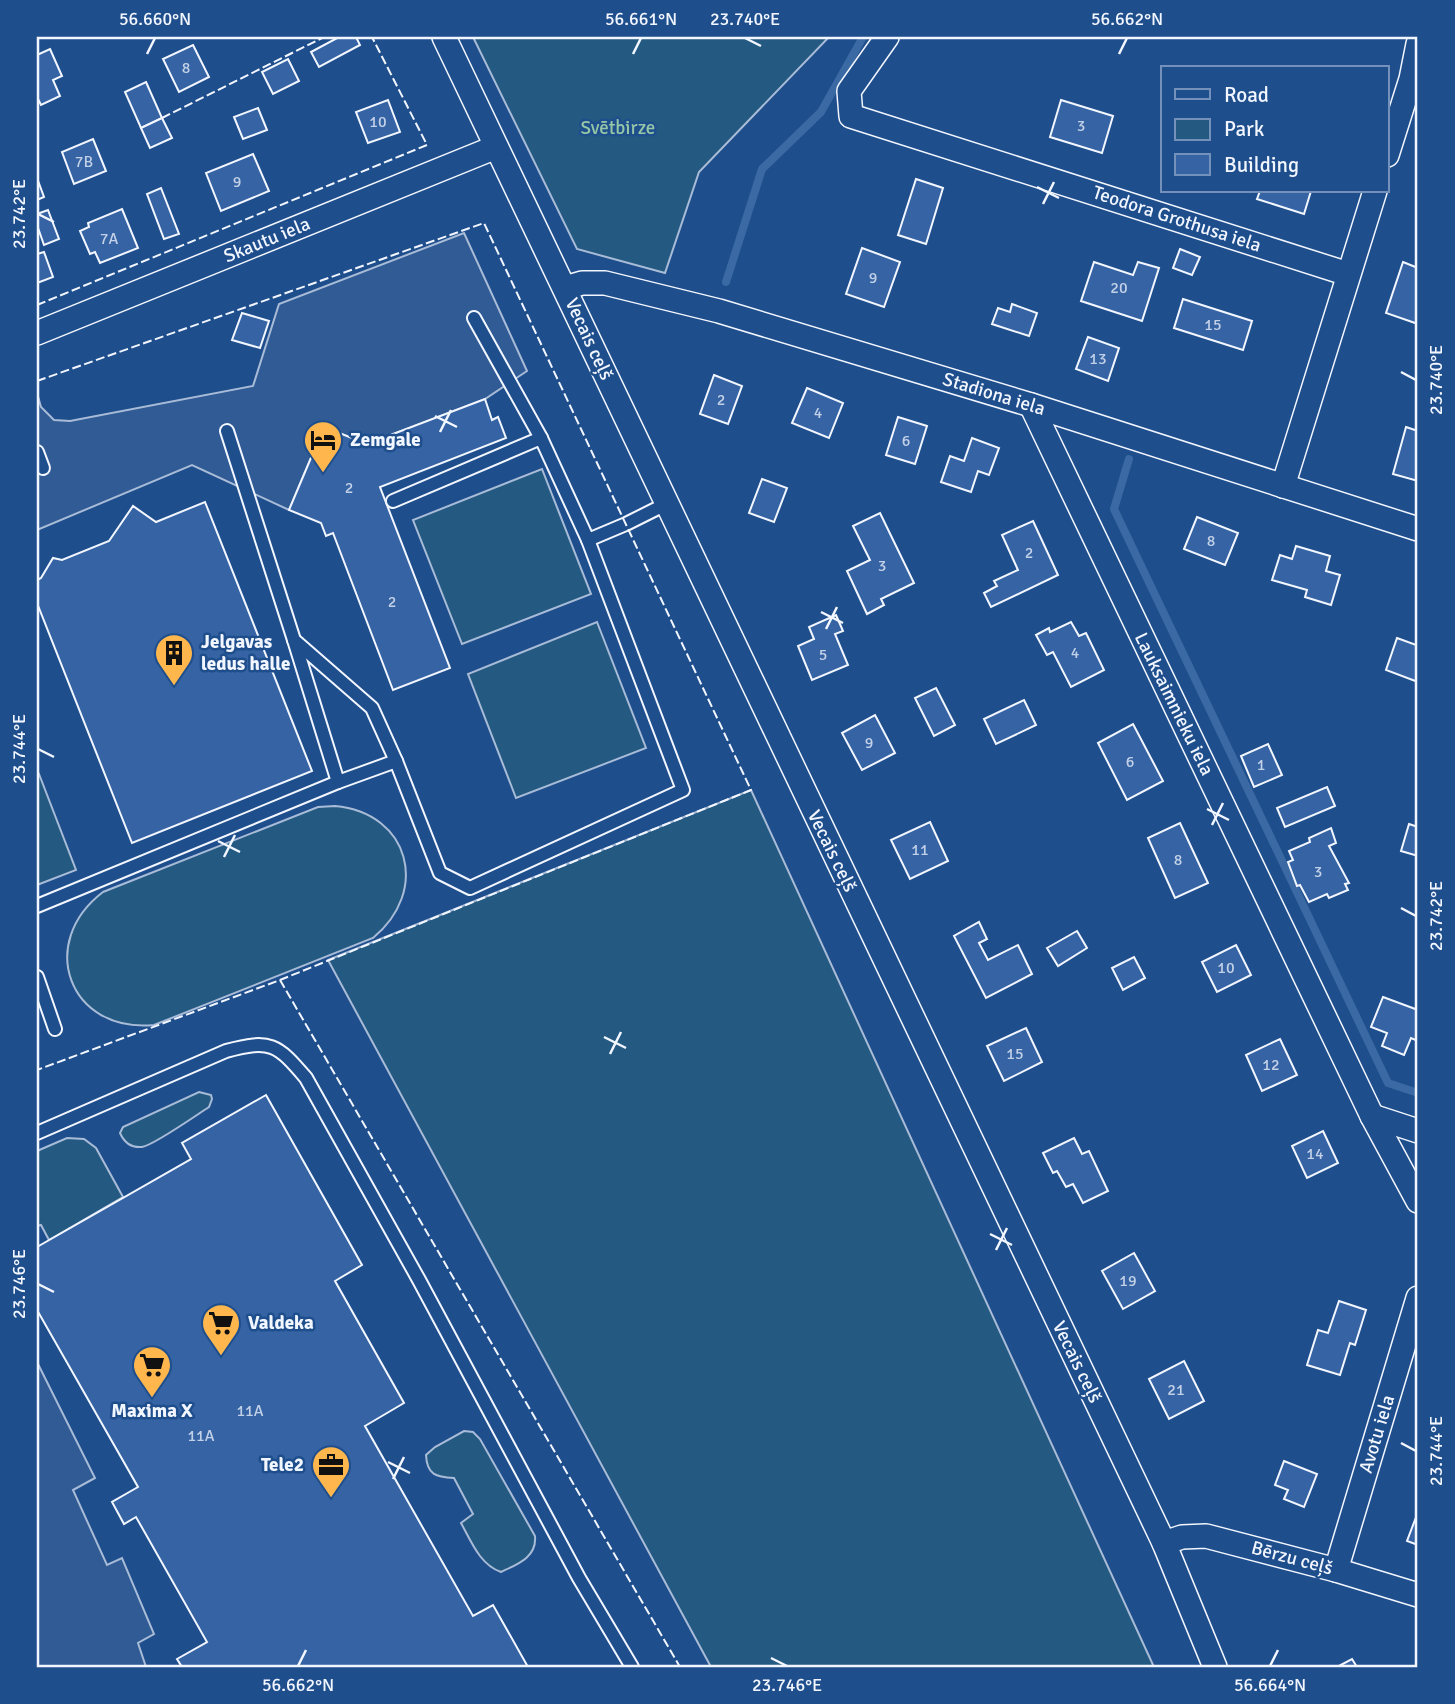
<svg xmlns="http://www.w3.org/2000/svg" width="1455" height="1704" font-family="Signika,sans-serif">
<rect width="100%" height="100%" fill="#1f4e8c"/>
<!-- green -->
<g fill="#245a82" stroke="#a8bbd7" stroke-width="2">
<polygon points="473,37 829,37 699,172 665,273 577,249"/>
<polygon points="542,469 591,594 462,644 413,520"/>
<polygon points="597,622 646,748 516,798 468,674"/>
<polygon points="39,774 76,870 37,885 37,775"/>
<polygon points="751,790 1154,1667 711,1667 328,960"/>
<path d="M 335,806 C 410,813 430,891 373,938 L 154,1025 C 69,1033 36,943 103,892 L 318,807 Z"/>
<path d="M 199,1092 L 211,1095 L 212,1099 L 209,1107 C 195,1116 154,1145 142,1147 C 131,1148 124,1142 120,1133 L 123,1127 Z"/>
<polygon points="67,1138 84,1139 96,1148 123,1197 49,1240 41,1225 37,1226 37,1151"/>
<path d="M 464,1431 L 473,1432 L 480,1439 L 535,1536 C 537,1557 518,1564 501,1572 C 480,1565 471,1541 461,1523 L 473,1514 L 454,1478 C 436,1477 427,1475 426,1455 L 435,1447 Z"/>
</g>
<!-- parking -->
<g fill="#305b95" stroke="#a8bbd7" stroke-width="2">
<polygon points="464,233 527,371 485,399 367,444 324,427 289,510 192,465 37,530 37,393 41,407 54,420 70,421 253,386 279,304"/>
<polygon points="37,1362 95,1478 73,1490 107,1565 122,1558 154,1634 138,1643 146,1667 37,1667"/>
</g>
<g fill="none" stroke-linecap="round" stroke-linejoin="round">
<!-- stream -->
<g stroke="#3b69a3" stroke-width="8">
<polyline points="726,282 762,169 821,112 863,37"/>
<polyline points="1129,459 1114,509 1388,1083 1418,1093"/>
</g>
</g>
<!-- building -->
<g fill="#3563a3" stroke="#f2f6ff" stroke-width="2">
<polygon points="339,37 356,37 360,45 319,67 311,52"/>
<polygon points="193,45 209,77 179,92 163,59"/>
<polygon points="50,49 62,76 53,80 60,96 41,105 37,97 37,55"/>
<polygon points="288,59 299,81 273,94 262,72"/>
<polygon points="146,82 162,118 141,128 125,92"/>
<polygon points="388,100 400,132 368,143 356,112"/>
<polygon points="1061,100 1113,116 1102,153 1050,137"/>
<polygon points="258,108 267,130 243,139 234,117"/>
<polygon points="162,118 172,138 150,148 141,128"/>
<polygon points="93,139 106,171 74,184 62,152"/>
<polygon points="253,154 269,191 221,211 206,173"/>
<polygon points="37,178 44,197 37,200"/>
<polygon points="916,179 943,188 926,244 898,235"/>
<polygon points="161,188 179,234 164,239 147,194"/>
<polygon points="1260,191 1311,191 1304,214 1257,199"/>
<polygon points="122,209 138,248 100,263 95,252 90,254 80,231 89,227 88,223"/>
<polygon points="48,210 59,239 44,245 37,225 37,214"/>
<polygon points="862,248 900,262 884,307 846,294"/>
<polygon points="1180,249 1200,257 1192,275 1173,268"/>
<polygon points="44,252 53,277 37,283 37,254"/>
<polygon points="1094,262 1133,275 1138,262 1159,268 1142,321 1081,301"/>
<polygon points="1403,262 1418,268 1418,324 1386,313"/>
<polygon points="1183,299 1252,321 1243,350 1174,328"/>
<polygon points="1012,304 1037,313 1029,336 992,324 998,308 1010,312"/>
<polygon points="242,313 269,321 260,348 232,340"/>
<polygon points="1088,337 1119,348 1108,381 1076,369"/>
<polygon points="714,375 742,386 728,424 700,414"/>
<polygon points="807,388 843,403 829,438 792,423"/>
<polygon points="485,399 492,420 498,417 506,438 380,487 450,668 393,690 333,533 326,536 321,523 289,510 324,427 367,444"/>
<polygon points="898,417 927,426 915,464 886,455"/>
<polygon points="1406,427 1418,431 1418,481 1393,474"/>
<polygon points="972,438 999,448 989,475 978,471 971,492 941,482 950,456 964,461"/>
<polygon points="762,479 787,488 774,522 749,513"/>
<polygon points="205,502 312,771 132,843 37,603 37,580 41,578 53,558 62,560 109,541 133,506 156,522"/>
<polygon points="880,513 914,583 881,599 884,605 867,614 847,571 870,560 853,526"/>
<polygon points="1197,517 1238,533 1225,565 1184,549"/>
<polygon points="1033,521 1058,575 991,607 984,593 997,586 994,581 1018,570 1002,535"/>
<polygon points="1296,546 1330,556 1326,571 1340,575 1331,605 1305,597 1307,590 1272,580 1280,555 1292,559"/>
<polygon points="836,615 843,631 835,634 848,665 812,680 798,646 814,639 809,627"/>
<polygon points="1071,622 1079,636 1086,633 1104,670 1071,687 1053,652 1047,655 1036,635 1049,628 1050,632"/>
<polygon points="1397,638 1416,645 1418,639 1418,682 1386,670"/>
<polygon points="936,688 955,725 934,736 915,698"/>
<polygon points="1024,700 1036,725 996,744 984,719"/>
<polygon points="875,715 895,753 862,770 842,733"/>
<polygon points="1133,724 1163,781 1127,800 1098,743"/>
<polygon points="1268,744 1282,775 1254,787 1241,756"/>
<polygon points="1327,787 1335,806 1285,827 1277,808"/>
<polygon points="930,822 948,861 910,879 891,840"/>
<polygon points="1180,823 1208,883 1175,898 1148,838"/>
<polygon points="1409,824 1418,827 1418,856 1401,851"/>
<polygon points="1331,828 1336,843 1329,846 1349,883 1345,884 1348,890 1329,898 1327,894 1309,902 1300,885 1297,886 1288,862 1293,860 1289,851 1310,842 1309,838"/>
<polygon points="979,922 987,939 979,943 988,960 1018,945 1032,974 986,998 954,936"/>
<polygon points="1077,931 1087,948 1058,966 1047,948"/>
<polygon points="1236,945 1251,975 1217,992 1202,962"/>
<polygon points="1134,957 1145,978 1123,990 1112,968"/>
<polygon points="1383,997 1418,1010 1418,1041 1411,1038 1404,1055 1382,1046 1387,1033 1371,1027"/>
<polygon points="1026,1028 1042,1062 1004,1081 987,1046"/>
<polygon points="1280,1039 1297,1075 1262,1091 1246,1055"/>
<polygon points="266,1095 362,1265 335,1281 404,1403 365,1426 473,1616 493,1605 528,1667 182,1667 177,1659 207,1642 136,1517 124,1524 112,1502 138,1487 37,1310 37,1247 191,1159 182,1143"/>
<polygon points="1323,1131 1338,1163 1307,1178 1292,1146"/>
<polygon points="1074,1138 1082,1154 1089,1151 1108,1191 1083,1203 1073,1184 1066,1187 1057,1171 1053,1173 1043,1153"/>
<polygon points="1134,1253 1155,1291 1123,1309 1102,1271"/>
<polygon points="1339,1301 1366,1310 1355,1345 1350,1343 1340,1375 1307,1365 1318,1330 1328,1333"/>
<polygon points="1184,1361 1204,1401 1169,1419 1149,1379"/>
<polygon points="1284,1461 1317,1474 1304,1507 1284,1499 1288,1490 1275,1485"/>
<polygon points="1418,1512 1418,1545 1407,1541"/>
<polygon points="1352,1659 1357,1667 1337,1667"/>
</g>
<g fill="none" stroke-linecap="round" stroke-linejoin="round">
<defs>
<g id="service">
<polyline points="227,431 294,640 372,708 396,761 440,873 470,888 683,790 588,540 541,438"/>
<polyline points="37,452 43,468"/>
<polyline points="393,501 541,438 474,318"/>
<polyline points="588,540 626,524 666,504"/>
<polyline points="294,640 338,782"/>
<polyline points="37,906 338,782 396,761"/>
<polyline points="37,977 55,1029"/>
<path d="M 37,1133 L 226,1051 C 271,1039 277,1044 306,1078 L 419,1280 L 579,1578 L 632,1667"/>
</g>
<g id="minor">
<polyline points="444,37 1164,1543 1215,1667"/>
<polyline points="887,37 849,91 851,116 1348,274"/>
<polyline points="1387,155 1411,79 1418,44"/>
<polyline points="565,288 582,283 605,283 719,311 1031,405 1418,529"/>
<polyline points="37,333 496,147"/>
<polyline points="1031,405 1372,1116 1418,1201"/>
<polyline points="1283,486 1375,191"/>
<polyline points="1372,1116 1418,1131"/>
<polyline points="1164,1543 1182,1537 1206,1536 1336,1570 1418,1595"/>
<polyline points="1336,1570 1418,1298"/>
</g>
</defs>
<!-- service casing -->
<use href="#service" stroke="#f2f6ff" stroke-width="16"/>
<!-- minor casing -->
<use href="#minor" stroke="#f2f6ff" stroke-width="26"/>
<!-- service -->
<use href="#service" stroke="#1f4e8c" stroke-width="12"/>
<!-- minor -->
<use href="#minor" stroke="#1f4e8c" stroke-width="23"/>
<!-- fence -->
<g stroke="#f2f6ff" stroke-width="2" stroke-dasharray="9 3.5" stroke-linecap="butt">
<polyline points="162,118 324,37"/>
<polyline points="37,305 427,145 372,37"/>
<polyline points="37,381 484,223 751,790 280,980 37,1070"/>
<polyline points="280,980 680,1667"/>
</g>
</g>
<!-- ticks -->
<path fill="none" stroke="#f2f6ff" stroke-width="2.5" d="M 745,38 L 761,46M 147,54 L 155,38M 633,54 L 641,38M 1119,54 L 1127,38M 1037,187 L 1059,198M 1043,204 L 1054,182M 38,214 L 54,222M 1401,372 L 1416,380M 435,416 L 457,427M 440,432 L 451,410M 821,612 L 843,623M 826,629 L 837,607M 38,749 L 54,757M 1207,809 L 1229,820M 1212,825 L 1223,803M 218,841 L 240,852M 224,857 L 235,835M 1401,908 L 1416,916M 604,1037 L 626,1048M 610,1054 L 621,1032M 990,1234 L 1012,1245M 996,1250 L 1007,1228M 38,1284 L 54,1292M 1401,1443 L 1416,1451M 388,1462 L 410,1473M 393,1479 L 404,1457M 771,1658 L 787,1666M 298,1666 L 306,1650M 1270,1666 L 1278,1650"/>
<!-- icons -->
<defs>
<symbol id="hotel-pin" viewBox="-11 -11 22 30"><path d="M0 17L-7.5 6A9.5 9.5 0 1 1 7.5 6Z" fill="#ffb74d" stroke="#1f4e8c"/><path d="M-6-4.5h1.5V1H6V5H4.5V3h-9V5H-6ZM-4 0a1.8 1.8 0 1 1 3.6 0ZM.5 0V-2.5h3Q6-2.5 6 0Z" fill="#111"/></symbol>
<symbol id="building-pin" viewBox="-11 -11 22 30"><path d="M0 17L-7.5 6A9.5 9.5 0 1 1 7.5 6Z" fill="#ffb74d" stroke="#1f4e8c"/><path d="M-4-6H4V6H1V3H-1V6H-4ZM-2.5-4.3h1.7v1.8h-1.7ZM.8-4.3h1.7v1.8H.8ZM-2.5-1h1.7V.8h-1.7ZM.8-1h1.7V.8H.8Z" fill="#111"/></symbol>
<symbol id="supermarket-pin" viewBox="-11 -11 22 30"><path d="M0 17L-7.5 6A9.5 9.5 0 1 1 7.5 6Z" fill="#ffb74d" stroke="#1f4e8c"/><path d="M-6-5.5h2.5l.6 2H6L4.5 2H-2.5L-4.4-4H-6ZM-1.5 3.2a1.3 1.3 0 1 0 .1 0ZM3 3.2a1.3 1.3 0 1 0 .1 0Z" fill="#111"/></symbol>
<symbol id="office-pin" viewBox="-11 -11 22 30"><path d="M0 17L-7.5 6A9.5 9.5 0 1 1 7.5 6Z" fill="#ffb74d" stroke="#1f4e8c"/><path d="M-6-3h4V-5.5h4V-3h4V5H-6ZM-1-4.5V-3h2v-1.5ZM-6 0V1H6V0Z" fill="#111"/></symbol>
</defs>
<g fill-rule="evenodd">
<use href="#hotel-pin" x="301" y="418" width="44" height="60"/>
<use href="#building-pin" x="152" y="631" width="44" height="60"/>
<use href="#supermarket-pin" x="199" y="1301" width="44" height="60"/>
<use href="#supermarket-pin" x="130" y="1343" width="44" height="60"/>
<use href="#office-pin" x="309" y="1443" width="44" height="60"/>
</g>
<g text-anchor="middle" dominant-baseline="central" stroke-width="5" stroke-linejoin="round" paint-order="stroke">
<!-- number labels -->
<g font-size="16" fill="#c3d1e8">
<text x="186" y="68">8</text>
<text x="378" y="122">10</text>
<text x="1081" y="126">3</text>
<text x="84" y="162">7B</text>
<text x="237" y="182">9</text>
<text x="109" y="239">7A</text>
<text x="873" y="278">9</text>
<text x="1119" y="288">20</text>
<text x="1213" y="325">15</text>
<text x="1098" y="359">13</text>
<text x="721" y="400">2</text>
<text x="818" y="413">4</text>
<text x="906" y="441">6</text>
<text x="349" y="488">2</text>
<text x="1211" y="541">8</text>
<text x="1029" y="553">2</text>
<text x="882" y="566">3</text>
<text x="392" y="602">2</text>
<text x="1075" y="653">4</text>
<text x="823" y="655">5</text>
<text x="869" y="743">9</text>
<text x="1130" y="762">6</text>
<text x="1261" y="765">1</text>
<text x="920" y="850">11</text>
<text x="1178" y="860">8</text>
<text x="1318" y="872">3</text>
<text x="1226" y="968">10</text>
<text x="1015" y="1054">15</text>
<text x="1271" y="1065">12</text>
<text x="1315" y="1154">14</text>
<text x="1128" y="1281">19</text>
<text x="1176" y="1390">21</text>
<text x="250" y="1411">11A</text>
<text x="201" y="1436">11A</text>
</g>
<!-- park labels -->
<g font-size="19" fill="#97c8a6" stroke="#1f4e8c">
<text x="618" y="128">Svētbirze</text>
</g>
<!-- street labels -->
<g font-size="19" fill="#f2f6ff" stroke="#1f4e8c">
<text transform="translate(1177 219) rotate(18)">Teodora Grothusa iela</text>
<text transform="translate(267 240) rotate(-22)">Skautu iela</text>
<text transform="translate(589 339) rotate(65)">Vecais ceļš</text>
<text transform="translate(994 394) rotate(17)">Stadiona iela</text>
<text transform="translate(1174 704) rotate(64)">Lauksaimnieku iela</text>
<text transform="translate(832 851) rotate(64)">Vecais ceļš</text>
<text transform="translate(1077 1362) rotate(64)">Vecais ceļš</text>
<text transform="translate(1377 1434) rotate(-73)">Avotu iela</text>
<text transform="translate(1292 1558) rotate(15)">Bērzu ceļš</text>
</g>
<!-- poi labels -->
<g font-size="19" font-weight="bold" fill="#f2f6ff" stroke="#1f4e8c" text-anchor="start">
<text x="350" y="440">Zemgale</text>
<text x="201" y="642">Jelgavas<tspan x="201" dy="22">ledus halle</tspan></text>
<text x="248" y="1323">Valdeka</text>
<text x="152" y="1411" text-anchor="middle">Maxima X</text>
<text x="304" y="1465" text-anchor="end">Tele2</text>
</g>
</g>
<!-- border -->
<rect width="1455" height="1704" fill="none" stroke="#1f4e8c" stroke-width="77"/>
<!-- legend -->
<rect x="1161" y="66" width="228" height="126" fill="#1f4e8c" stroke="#7391ba" stroke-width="2"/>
<rect x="1175" y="89" width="35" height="10" fill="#1f4e8c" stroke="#7391ba" stroke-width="2"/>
<text x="1224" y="102" font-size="21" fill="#f2f6ff">Road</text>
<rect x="1175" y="119" width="35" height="21" fill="#245a82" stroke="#7391ba" stroke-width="2"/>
<text x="1224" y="136" font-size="21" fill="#f2f6ff">Park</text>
<rect x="1175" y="154" width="35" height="21" fill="#3563a3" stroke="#7391ba" stroke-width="2"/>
<text x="1224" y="172" font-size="21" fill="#f2f6ff">Building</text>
<rect x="38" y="38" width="1378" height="1628" fill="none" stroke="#f2f6ff" stroke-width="2.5"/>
<g font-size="18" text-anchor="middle" fill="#f2f6ff">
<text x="155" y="25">56.660°N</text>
<text x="641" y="25">56.661°N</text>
<text x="745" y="25">23.740°E</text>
<text x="1127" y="25">56.662°N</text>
<text transform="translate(19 214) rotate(-90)" y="6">23.742°E</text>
<text transform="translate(1436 380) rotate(-90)" y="6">23.740°E</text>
<text transform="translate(19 749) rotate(-90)" y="6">23.744°E</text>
<text transform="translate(1436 916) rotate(-90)" y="6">23.742°E</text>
<text transform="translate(19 1284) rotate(-90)" y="6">23.746°E</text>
<text transform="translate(1436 1451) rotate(-90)" y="6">23.744°E</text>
<text x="298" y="1691">56.662°N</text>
<text x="787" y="1691">23.746°E</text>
<text x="1270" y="1691">56.664°N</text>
</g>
</svg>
